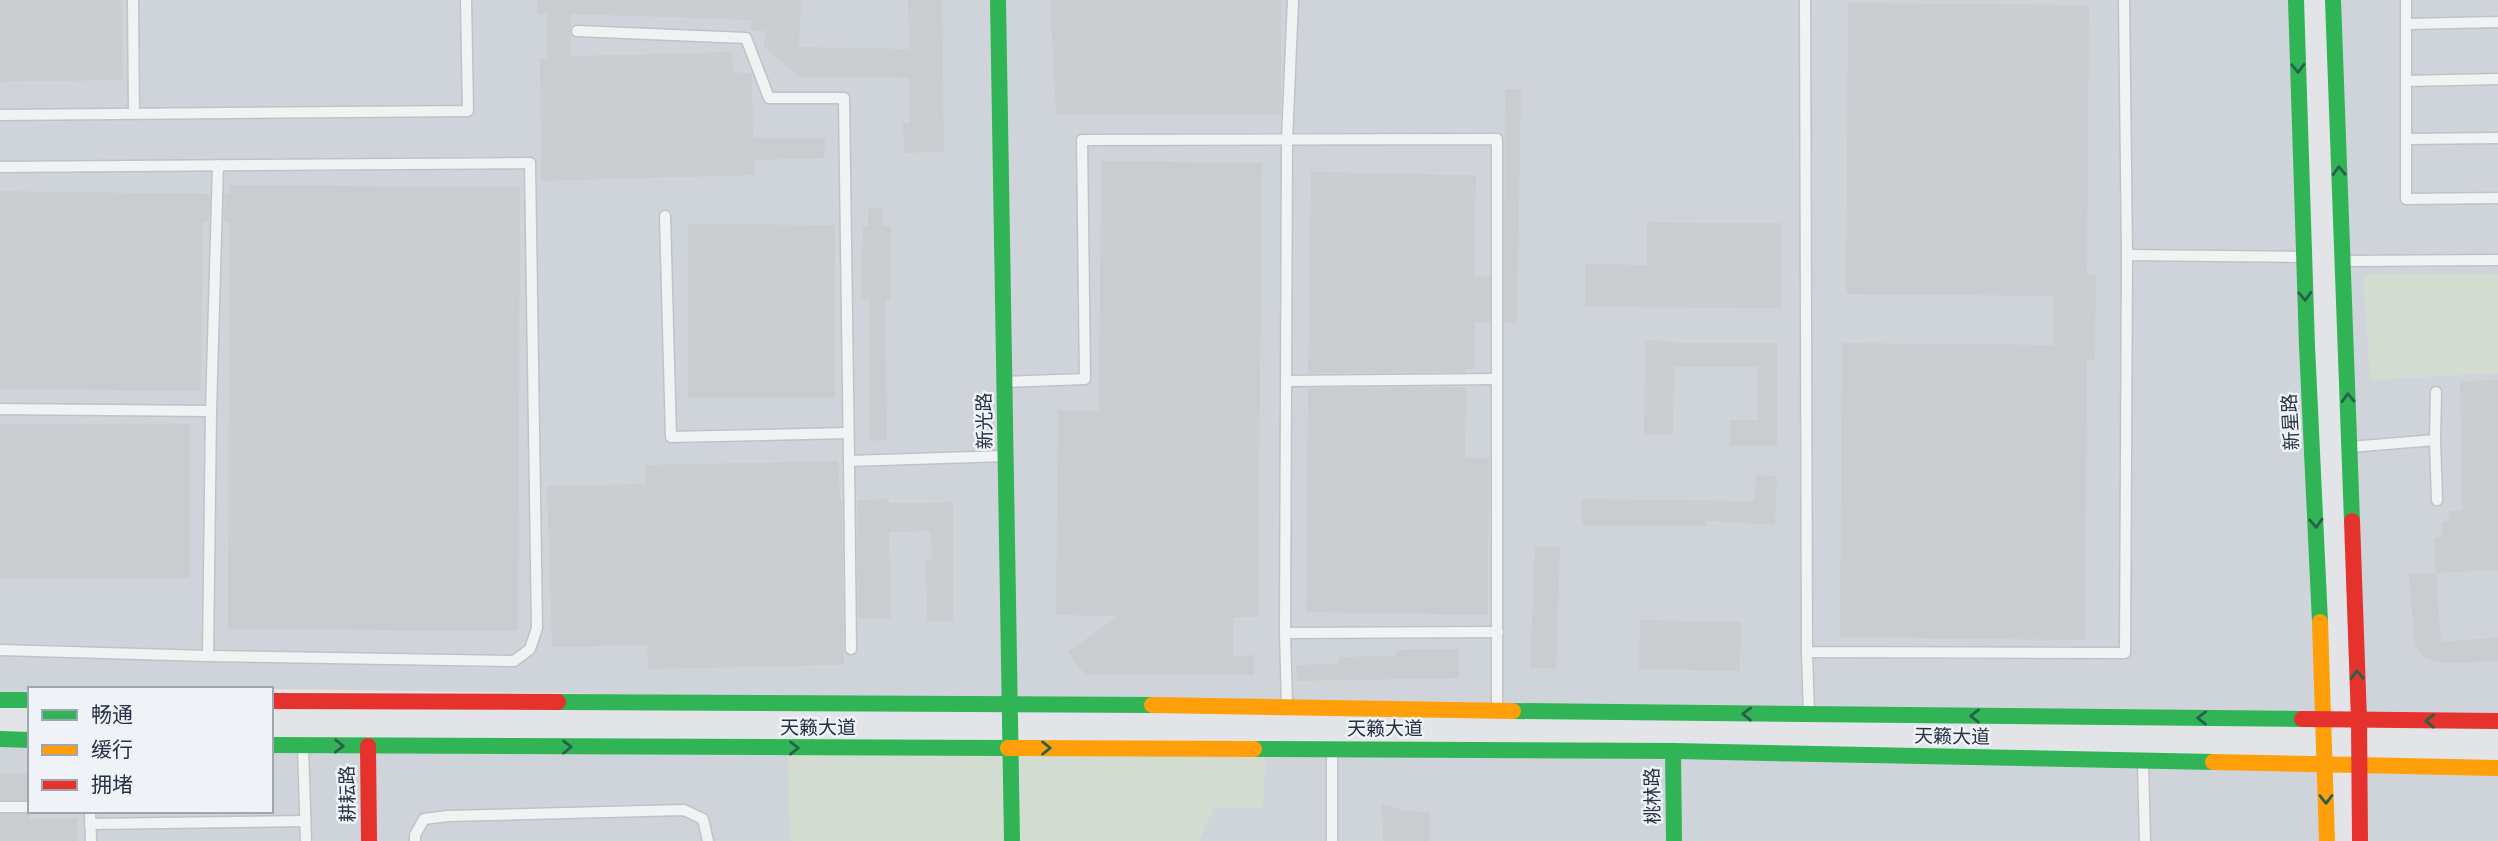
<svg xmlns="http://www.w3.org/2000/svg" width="2498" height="841" font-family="Mulish,'Noto Sans SC',sans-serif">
<rect width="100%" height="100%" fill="#e2e4e7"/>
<!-- built -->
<g fill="#cfd4db">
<polygon points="0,0 2299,0 2325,719 271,689 30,689 0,700"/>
<polygon points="2333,0 2498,0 2498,721 2359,720"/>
<polygon points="0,739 30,740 30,811 271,811 271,745 2325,766 2327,841 0,841"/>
<polygon points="2358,767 2498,768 2498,841 2360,841"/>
</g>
<!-- green -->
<g fill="#d3dcd1">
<polygon points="2363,274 2498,274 2498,373 2370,380"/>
<polygon points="788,748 1266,749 1263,808 1214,808 1199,841 790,841"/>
</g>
<!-- building -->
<g fill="#caccd0">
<polygon points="0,0 122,0 123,80 0,82"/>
<polygon points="537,0 801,0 799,47 909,49 908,0 942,0 944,152 904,153 903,123 910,123 909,78 799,77 764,47 765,31 751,30 752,20 572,14 570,31 571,56 732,52 733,72 752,74 753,138 825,138 824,158 755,160 755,175 541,181 540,58 547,58 547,14 538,14"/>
<polygon points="1050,0 1281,0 1281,115 1056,114"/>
<polygon points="1848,3 2089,5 2087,275 2096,275 2095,360 2087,360 2085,640 1840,637 1842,343 2054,345 2054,296 1846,294"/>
<polygon points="1505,89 1521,89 1517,323 1504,322"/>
<polygon points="1101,161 1262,163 1258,617 1233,617 1233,656 1254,655 1254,675 1085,675 1068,652 1118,616 1056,615 1058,410 1099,411"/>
<polygon points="1311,172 1476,175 1474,276 1490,277 1490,322 1475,322 1474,369 1466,369 1466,372 1308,373"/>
<polygon points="230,185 520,187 518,631 228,629 229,222 224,222 225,194 229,194"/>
<polygon points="0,191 210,194 209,222 203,222 201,391 0,389"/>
<polygon points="868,208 883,209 883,225 891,226 890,299 885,299 887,440 870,441 869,299 861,299 863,226 868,226"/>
<polygon points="1647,222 1781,223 1781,308 1585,307 1585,264 1647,265"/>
<polygon points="688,224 835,225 835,398 688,398"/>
<polygon points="1645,340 1674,341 1674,343 1777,343 1777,446 1730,446 1730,420 1758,420 1758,367 1674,367 1673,435 1644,435"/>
<polygon points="2498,380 2498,570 2436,573 2434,537 2442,537 2442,522 2450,521 2449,511 2462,510 2460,381"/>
<polygon points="1466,387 1465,458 1489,458 1488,615 1306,612 1308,388"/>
<rect x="0" y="424" width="190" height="154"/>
<polygon points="838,461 840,500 842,500 844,665 648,669 647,645 552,647 547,486 645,484 645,465"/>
<polygon points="1756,475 1777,476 1775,525 1707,521 1707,526 1582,526 1582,499 1755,501"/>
<polygon points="889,499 889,503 953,502 953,621 927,621 926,559 932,559 931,531 889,532 891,618 858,618 857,500"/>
<polygon points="1535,546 1560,547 1556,669 1530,667"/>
<polygon points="2436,573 2441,642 2498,637 2498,661 2449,663 2435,662 2424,657 2416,647 2414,639 2409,574"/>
<polygon points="1640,620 1741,622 1740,671 1639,669"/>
<polygon points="1458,649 1459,678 1297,681 1296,665 1338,664 1338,657 1396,656 1397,650"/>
<polygon points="0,773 30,774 30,800 0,800"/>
<polygon points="1382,804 1406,811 1430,812 1430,841 1383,841"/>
<polygon points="0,814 30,814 30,819 77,818 78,841 0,841"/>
</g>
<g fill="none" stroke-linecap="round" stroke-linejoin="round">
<defs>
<g id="lane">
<polyline points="133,0 134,114"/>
<polyline points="1805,0 1807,652 2125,653 2127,255 2303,257"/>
<polyline points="2124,0 2127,255"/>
<polyline points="2406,0 2406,199 2498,198"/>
<polyline points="2406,24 2498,22"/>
<polyline points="577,31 746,38 769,98 844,98 849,461 1005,456"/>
<polyline points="2406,81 2498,79"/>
<polyline points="0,115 468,111 466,0"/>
<polyline points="2406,139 2498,138"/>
<polyline points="0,167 530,163 537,628 530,649 514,661 208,656 0,650"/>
<polyline points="665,216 671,437 848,433"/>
<polyline points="2345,261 2498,260"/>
<polyline points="1286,381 1497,379"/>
<polyline points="1005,382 1085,379 1082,140 1497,139 1497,710"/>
<polyline points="0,409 211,411 208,656"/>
<polyline points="211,411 218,165"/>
<polyline points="2435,440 2436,392"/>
<polyline points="2350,447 2435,440 2437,500"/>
<polyline points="849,461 851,649"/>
<polyline points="1285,633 1287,140 1293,0"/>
<polyline points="1807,652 1809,714"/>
<polyline points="1287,704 1285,633 1498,632"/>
<polyline points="303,746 306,841"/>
<polyline points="1332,750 1332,841"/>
<polyline points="2143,762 2145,841"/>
<polyline points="0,807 30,807"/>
<polyline points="90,811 91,841"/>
<polyline points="90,824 305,821"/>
<polyline points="415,841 415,835 424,819 448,816 684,810 703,819 708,841"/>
</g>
</defs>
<!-- lane casing -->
<use href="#lane" stroke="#c0c2c5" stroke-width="13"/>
<!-- lane -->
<use href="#lane" stroke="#f1f2f4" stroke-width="10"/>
<!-- fast -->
<g stroke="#30b455" stroke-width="16">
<polyline points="998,0 1012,841"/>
<polyline points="2296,0 2307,346 2320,622"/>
<polyline points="2333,0 2352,521"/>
<polyline points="0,700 30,700"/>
<polyline points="558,702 1152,705"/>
<polyline points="1513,711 2302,719"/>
<polyline points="0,739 30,740"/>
<polyline points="271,745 1008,748"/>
<polyline points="1254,749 1673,751 2213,762"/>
<polyline points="1673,751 1674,841"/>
</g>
<!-- slow -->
<g stroke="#ff9f0a" stroke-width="16">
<polyline points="2320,622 2327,841"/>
<polyline points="1152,705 1513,711"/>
<polyline points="1008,748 1254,749"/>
<polyline points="2213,762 2498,768"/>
</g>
<!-- jam -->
<g stroke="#e5322d" stroke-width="16">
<polyline points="2352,521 2359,720 2360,841"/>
<polyline points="271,701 558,702"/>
<polyline points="2302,719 2498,721"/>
<polyline points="368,746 369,841"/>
</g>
</g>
<!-- one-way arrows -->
<defs><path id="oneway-chevron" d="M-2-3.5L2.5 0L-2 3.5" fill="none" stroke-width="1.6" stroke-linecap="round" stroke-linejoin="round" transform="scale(1.75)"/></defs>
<g stroke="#2a6049">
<use href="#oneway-chevron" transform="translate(2298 68) rotate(88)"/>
<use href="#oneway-chevron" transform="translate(2339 171) rotate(-92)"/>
<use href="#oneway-chevron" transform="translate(2305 296) rotate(88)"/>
<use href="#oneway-chevron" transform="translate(2348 398) rotate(-92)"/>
<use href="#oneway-chevron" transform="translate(2316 523) rotate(87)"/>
<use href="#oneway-chevron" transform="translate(2357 675) rotate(-92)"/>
<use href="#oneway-chevron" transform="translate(1747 714) rotate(-179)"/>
<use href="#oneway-chevron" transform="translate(1975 716) rotate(-179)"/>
<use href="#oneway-chevron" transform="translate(2202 718) rotate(-179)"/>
<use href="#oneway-chevron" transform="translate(2430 721) rotate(-179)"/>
<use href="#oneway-chevron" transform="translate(339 746) rotate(1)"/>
<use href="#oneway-chevron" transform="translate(567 747)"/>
<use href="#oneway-chevron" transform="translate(794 748)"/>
<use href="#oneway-chevron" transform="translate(1046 748)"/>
<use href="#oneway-chevron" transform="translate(2326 799) rotate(89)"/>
</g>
<g text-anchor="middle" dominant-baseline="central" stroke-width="5" stroke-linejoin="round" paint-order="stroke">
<!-- street labels -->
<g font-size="19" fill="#263243" stroke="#eff3f7">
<text transform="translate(984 421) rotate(-91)">新光路</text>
<text transform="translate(2290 422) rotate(-93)">新星路</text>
<text x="818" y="727">天籁大道</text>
<text x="1385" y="728">天籁大道</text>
<text transform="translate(1952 736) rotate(1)">天籁大道</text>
<text transform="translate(347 794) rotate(-91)">耕耘路</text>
<text transform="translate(1652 796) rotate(-91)">桃林路</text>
</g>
</g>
<!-- legend -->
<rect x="28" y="687" width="245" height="126" fill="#eff3f7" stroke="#9fa6af" stroke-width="2"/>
<rect x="42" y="710" width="35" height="10" fill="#30b455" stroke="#9fa6af" stroke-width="2"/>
<text x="91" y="722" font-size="21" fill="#263243">畅通</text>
<rect x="42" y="745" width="35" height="10" fill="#ff9f0a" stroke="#9fa6af" stroke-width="2"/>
<text x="91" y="757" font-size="21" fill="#263243">缓行</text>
<rect x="42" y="780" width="35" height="10" fill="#e5322d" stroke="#9fa6af" stroke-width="2"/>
<text x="91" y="792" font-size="21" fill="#263243">拥堵</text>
</svg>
